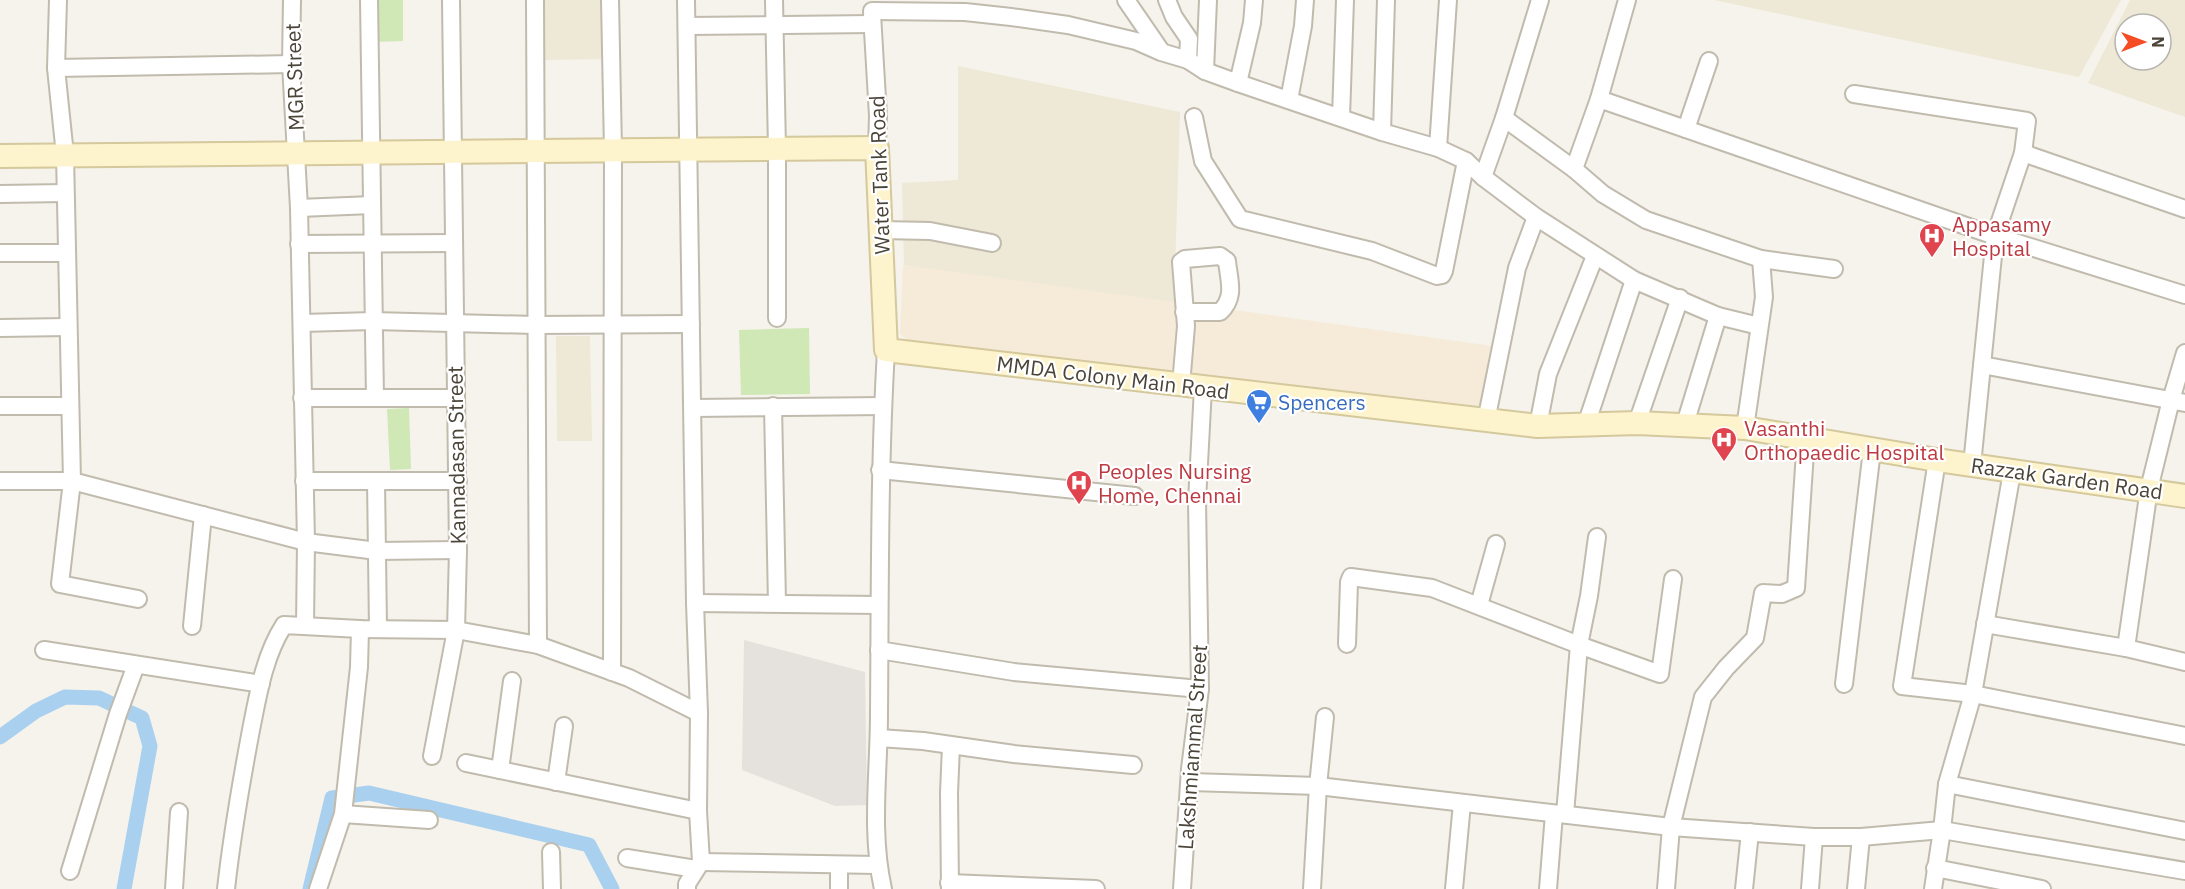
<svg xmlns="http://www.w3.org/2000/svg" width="2185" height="889" font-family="'IBM Plex Sans',sans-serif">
<rect width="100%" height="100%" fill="#f5f3eb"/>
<!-- commercial -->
<polygon fill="#f6ebd8" points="903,265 940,269 1492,346 1480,406 909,341 900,334"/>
<!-- industrial -->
<polygon fill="#e5e2dd" points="744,640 865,672 867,805 835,806 742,770"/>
<!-- education -->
<g fill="#eee8d6" fill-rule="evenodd">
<polygon points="542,0 607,0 608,59 543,60"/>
<polygon points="1714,0 2121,0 2079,77"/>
<path d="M 2130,0 L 2185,0 L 2185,117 L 2088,83 ZM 2125,24 L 2161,24 L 2161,60 L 2125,60 Z"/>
<polygon points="958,66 1180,112 1174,302 904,265 902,183 958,180"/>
<polygon points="556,336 590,336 592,441 557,441"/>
</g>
<!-- green -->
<g fill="#cfe8b6">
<polygon points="373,0 403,0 403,41 374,42"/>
<polygon points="809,328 810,394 741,395 739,330"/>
<polygon points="409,408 411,469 390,470 387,409"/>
</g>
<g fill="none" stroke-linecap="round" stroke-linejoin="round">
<!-- canal -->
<g stroke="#aad0ef" stroke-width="15">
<polyline points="0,737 36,711 65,697 99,698 142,718 150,746 124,889"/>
<polyline points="310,889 332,798 369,793 589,845 612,889"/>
</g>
<defs>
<g id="street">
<polyline points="58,0 56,68 65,155 72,481 60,584 138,599"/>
<polyline points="292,0 291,64 299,208 306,542 305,625"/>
<polyline points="369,0 375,398"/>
<polyline points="535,0 538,645"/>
<polyline points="610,0 613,150 612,672"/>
<polyline points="686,0 695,603 699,713 698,811 701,862 687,884 687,889"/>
<polyline points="774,0 777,149 777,318"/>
<polyline points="1126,0 1161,51"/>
<polyline points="1167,0 1174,17 1189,39 1188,60"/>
<polyline points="872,11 965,12 1011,17 1068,25 1136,41 1161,52 1188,60 1205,71 1238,83 1382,132 1438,148 1466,161 1483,177 1536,217 1634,280 1718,316 1759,326"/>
<polyline points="872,14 878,116 877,148"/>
<polyline points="687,26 872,24"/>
<polyline points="56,68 291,64"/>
<polyline points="1205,71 1208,0"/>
<polyline points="1238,83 1252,23 1254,0"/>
<polyline points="1854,94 2027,121 2023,153 1995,236 1972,465"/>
<polyline points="1599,99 1995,236 2185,295"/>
<polyline points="1289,100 1303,26 1305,0"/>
<polyline points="1194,117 1203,161 1240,219 1372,251 1437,276 1442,275 1444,271 1466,161"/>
<polyline points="1341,117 1345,0"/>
<polyline points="1504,118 1574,169 1603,194 1646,220 1761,259 1764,297 1745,428"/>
<polyline points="1686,129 1709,61"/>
<polyline points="1382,132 1386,0"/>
<polyline points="1438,148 1448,0"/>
<polyline points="2023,153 2185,209"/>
<polyline points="1574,169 1599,99 1627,0"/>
<polyline points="1483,177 1504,118 1540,0"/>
<polyline points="0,194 65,193"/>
<polyline points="299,208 372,205"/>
<polyline points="881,230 930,231 992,243"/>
<polyline points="299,244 454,243"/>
<polyline points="0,253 66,253"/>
<polyline points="1761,259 1834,269"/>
<polyline points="302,323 373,321 535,325 691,324"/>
<polyline points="0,328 68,327"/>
<polyline points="1982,365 2185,403"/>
<path d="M 1181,385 L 1186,326 L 1181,262 L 1185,259 L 1220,256 L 1227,261 C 1229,281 1236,297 1220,312 L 1184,312"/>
<polyline points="302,398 455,398"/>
<polyline points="0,406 70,406"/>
<polyline points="773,406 777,603"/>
<polyline points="693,408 883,406"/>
<polyline points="1486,421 1517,268 1536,217"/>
<polyline points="1637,423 1680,298"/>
<polyline points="1685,424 1718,316"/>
<polyline points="1586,425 1634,280"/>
<polyline points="1538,426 1548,374 1595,256"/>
<polyline points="1937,460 1902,686 1973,694 2185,736"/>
<polyline points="880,470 1135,496"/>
<polyline points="0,481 72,481 306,542 377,551 458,550"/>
<polyline points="304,481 458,481"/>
<polyline points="376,481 378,628"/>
<polyline points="695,603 879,605"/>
<polyline points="1479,605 1496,544"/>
<polyline points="1985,624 2126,648 2185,662"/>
<polyline points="192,626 203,515"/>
<polyline points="1347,644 1349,582 1351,577 1432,588 1579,645 1660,674 1673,579"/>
<polyline points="2126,648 2149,489 2171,400 2185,353"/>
<polyline points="44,650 261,684"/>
<polyline points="879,650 1014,672 1200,689"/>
<polyline points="1844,684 1872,450"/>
<polyline points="879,738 923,741 1014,754 1133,765"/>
<polyline points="432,756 456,630 458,550 451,0"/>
<polyline points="466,763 698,811"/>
<polyline points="500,770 512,681"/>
<polyline points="556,782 564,726"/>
<polyline points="1190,782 1318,786 1671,827 1814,837 1861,837 1942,830 2185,871"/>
<polyline points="1947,784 2185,831"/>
<polyline points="343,814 429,820"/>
<polyline points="1565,814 1579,645 1589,596 1597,537"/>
<polyline points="551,852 552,889"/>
<polyline points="627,858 696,869"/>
<polyline points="701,862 877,865"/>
<polyline points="1935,868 2042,889"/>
<polyline points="70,871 118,714 136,665"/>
<polyline points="949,883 1096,889"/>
<polyline points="174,889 179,812"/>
<path d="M 226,889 C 232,835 241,783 251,730 C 258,695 264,656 284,625 L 360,629 L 456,630 L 538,645 L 629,678 L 699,713"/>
<polyline points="318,889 343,814 359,667 360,629"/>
<polyline points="839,889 839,865"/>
<path d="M 883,889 C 870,831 879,772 879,713 C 880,592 879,471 886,350"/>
<polyline points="950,889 949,793 951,746"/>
<polyline points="1182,889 1190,769 1200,689 1197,501 1203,388"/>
<polyline points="1312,889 1318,786 1325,717"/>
<polyline points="1454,889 1462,803"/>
<polyline points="1548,889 1554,814"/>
<polyline points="1666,889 1671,827 1703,697 1726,668 1755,638 1763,593 1782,594 1796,588 1806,437"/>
<polyline points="1744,889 1750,832"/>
<polyline points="1810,889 1814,837"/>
<polyline points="1856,889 1861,837"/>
<polyline points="1933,889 1942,830 1947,784 1973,694 2012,472"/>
</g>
<polyline id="secondary" points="0,156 877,148 886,350 1538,426 1637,423 1745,428 1937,460 2185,496"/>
</defs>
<!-- street casing -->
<use href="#street" stroke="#c1bbae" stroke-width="20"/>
<!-- secondary casing -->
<use href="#secondary" stroke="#d4c89c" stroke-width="26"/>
<!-- street -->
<use href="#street" stroke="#fff" stroke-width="16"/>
<!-- secondary -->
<use href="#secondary" stroke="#fdf4cd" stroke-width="22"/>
</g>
<!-- icons -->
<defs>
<symbol id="hospital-pin" viewBox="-11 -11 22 30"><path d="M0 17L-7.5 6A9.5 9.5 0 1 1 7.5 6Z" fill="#e0444e" stroke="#fff"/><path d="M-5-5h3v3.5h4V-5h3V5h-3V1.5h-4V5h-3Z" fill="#fff"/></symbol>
<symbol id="supermarket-pin" viewBox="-11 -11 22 30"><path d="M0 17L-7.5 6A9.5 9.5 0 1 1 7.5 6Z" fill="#3f7fe0" stroke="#fff"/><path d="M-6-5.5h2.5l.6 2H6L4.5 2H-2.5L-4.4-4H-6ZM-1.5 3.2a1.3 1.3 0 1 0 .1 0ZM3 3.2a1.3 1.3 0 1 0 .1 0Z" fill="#fff"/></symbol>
</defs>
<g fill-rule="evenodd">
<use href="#hospital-pin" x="1917" y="221" width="30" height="40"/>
<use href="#supermarket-pin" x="1244" y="387" width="30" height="40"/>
<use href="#hospital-pin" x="1709" y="425" width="30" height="40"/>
<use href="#hospital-pin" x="1064" y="468" width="30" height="40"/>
</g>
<g text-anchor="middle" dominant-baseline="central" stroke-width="4.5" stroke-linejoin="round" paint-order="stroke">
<!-- street labels -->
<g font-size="21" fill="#4a4439" stroke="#fff">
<text transform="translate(294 77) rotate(-92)">MGR Street</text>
<text transform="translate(879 175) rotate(-92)">Water Tank Road</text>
<text transform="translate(1113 377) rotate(7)">MMDA Colony Main Road</text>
<text transform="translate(456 455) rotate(-91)">Kannadasan Street</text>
<text transform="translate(2067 478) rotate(8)">Razzak Garden Road</text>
<text transform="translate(1192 747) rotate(-86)">Lakshmiammal Street</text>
</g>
<!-- health labels -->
<g font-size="21" fill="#be3a42" stroke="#fff" text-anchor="start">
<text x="1952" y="224">Appasamy<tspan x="1952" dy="24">Hospital</tspan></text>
<text x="1744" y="428">Vasanthi<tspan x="1744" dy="24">Orthopaedic Hospital</tspan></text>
<text x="1098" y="471">Peoples Nursing<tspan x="1098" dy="24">Home, Chennai</tspan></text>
</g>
<!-- shop labels -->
<g font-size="21" fill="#366cbe" stroke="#fff" text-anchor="start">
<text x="1278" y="402">Spencers</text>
</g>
</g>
<!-- north arrow -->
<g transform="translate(2143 42) rotate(90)"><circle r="28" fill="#ffffff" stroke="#b7b4b0" stroke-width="1.5"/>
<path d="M0-4.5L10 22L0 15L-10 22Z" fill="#f54c23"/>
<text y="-9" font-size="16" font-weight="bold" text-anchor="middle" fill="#4a4439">N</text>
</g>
</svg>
